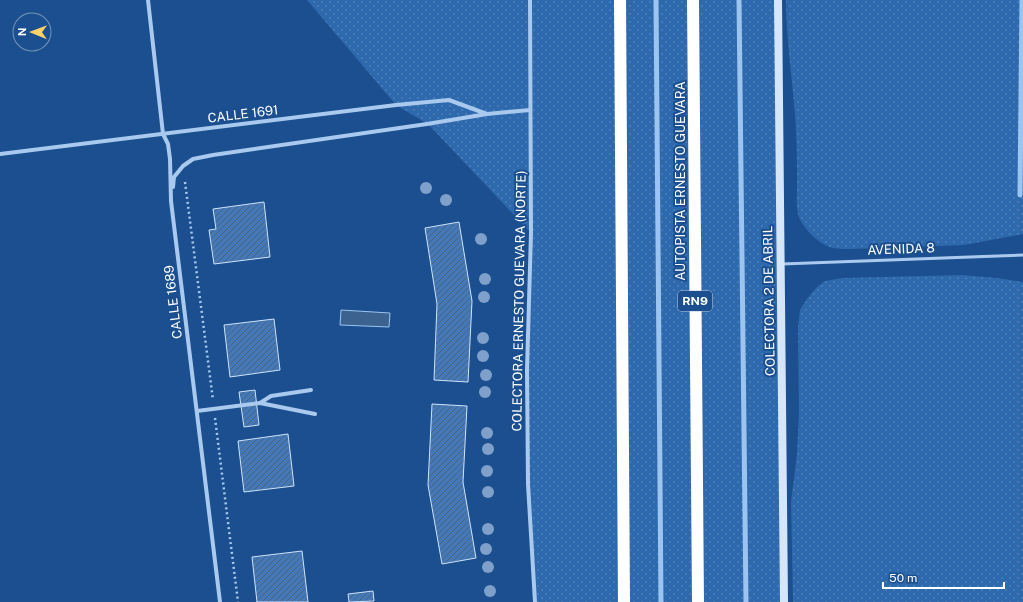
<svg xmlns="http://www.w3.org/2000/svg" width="1023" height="602" font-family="'Public Sans',sans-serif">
<defs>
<pattern id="grass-dots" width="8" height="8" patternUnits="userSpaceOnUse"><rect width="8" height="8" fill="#2e69ad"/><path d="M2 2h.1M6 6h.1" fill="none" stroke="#4d80b9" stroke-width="1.8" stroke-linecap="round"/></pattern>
<pattern id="building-hatch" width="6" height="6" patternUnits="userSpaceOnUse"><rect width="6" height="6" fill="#4478b7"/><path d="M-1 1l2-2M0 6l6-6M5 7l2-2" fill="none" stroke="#486282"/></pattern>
</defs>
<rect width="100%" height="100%" fill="#1b4f8f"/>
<!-- grass -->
<g fill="url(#grass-dots)">
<polygon points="307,0 778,0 784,602 535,602 528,484 527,370 531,233 428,124 396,105"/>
<path d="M 786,0 L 1023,0 L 1023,234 L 964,245 L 850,249 C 845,249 839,249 834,248 C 820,246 802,228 798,214 C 796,205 797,195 797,186 C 797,168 797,150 796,131 C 794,87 786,44 786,0 Z"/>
<polygon points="963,275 997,278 1023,282 1023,602 793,602 791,502 797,454 799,412 798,327 800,310 807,299 816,288 825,281 842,278"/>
</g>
<!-- water -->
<polygon fill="#3c6290" stroke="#9cc4f0" points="341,310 390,313 389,327 340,325"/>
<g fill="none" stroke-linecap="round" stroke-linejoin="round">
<!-- stream -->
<g stroke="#9cc4f0" stroke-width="5">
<polyline points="656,0 661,602"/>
<polyline points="739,0 746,602"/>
<polyline points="1020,195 1022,0"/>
</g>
</g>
<!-- building -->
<g fill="url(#building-hatch)" stroke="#cfe3fa">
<polygon points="264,202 270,257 214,264 209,230 216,229 213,209"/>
<polygon points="459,222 472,301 468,382 434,380 437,304 425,228"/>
<polygon points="274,319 280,370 230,377 224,325"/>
<polygon points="255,390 259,425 244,427 239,392"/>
<polygon points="432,404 467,406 463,482 476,558 442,564 428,485"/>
<polygon points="288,434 294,486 244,492 238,441"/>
<polygon points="302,551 308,602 257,602 252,557"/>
<polygon points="373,591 374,601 349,602 348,594"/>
</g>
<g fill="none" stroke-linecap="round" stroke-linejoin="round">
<!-- path -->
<g stroke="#a9c9ee" stroke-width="2.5" stroke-dasharray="2 3" stroke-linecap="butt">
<polyline points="185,182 213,400"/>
<polyline points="215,418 238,602"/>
</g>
<!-- service -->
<polyline stroke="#a9c9ee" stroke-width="3" points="782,264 1023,255"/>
<!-- minor -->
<g stroke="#a9c9ee" stroke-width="4">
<polyline points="148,0 163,134 168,144 170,159 171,201 220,602"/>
<polyline points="530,0 531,233 527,370 528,484 535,602"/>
<polyline points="0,154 396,105 449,100 487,114"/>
<polyline points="173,187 174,177 183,166 193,159 213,155 427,124 487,114 530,110"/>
<polyline points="260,403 271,396 311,390"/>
<polyline points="197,411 260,403 315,414"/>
</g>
<!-- secondary -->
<polyline stroke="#d6e6fa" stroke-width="8" points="778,0 784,602"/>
<!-- motorway -->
<g stroke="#fff" stroke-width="12">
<polyline points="620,0 624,602"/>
<polyline points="693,0 698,602"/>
</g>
</g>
<!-- trees -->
<g fill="#7ea0ca">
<circle cx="426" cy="188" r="6"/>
<circle cx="446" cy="200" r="6"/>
<circle cx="481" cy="239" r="6"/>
<circle cx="485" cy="279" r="6"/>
<circle cx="484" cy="297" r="6"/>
<circle cx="483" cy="338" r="6"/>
<circle cx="483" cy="356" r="6"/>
<circle cx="486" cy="375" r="6"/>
<circle cx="485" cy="392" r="6"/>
<circle cx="487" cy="433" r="6"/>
<circle cx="488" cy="449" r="6"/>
<circle cx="487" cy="471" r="6"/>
<circle cx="488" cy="492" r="6"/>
<circle cx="488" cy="529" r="6"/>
<circle cx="486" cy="549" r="6"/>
<circle cx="488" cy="567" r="6"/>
<circle cx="490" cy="591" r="6"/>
</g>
<g text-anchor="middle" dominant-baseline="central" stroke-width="4" stroke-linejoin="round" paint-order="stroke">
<!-- shield labels -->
<rect fill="#1b4f8f" stroke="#bbcadd" stroke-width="1" x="678" y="291" width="34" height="20" rx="3"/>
<g font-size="12" font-weight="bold" fill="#fff">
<text x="695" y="301">RN9</text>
</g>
<!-- street labels -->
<g font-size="13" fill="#fff" stroke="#1b4f8f">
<text transform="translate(243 114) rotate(-7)">CALLE 1691</text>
<text transform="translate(680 181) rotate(-90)">AUTOPISTA ERNESTO GUEVARA</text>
<text transform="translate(901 249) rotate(-2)">AVENIDA 8</text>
<text transform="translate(519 301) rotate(-89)">COLECTORA ERNESTO GUEVARA (NORTE)</text>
<text transform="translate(769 301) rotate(-91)">COLECTORA 2 DE ABRIL</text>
<text transform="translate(173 302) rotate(-97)">CALLE 1689</text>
</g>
</g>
<!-- north arrow -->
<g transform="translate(32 32) rotate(271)"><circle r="19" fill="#1b4f8f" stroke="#7695bc"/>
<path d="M0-3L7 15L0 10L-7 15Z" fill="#ffd166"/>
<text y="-6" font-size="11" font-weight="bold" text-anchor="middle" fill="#ffffff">N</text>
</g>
<!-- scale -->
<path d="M883 582v6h121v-6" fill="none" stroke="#ffffff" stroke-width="2"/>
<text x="889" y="582" font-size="12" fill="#ffffff" stroke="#1b4f8f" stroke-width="3" paint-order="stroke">50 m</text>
</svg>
